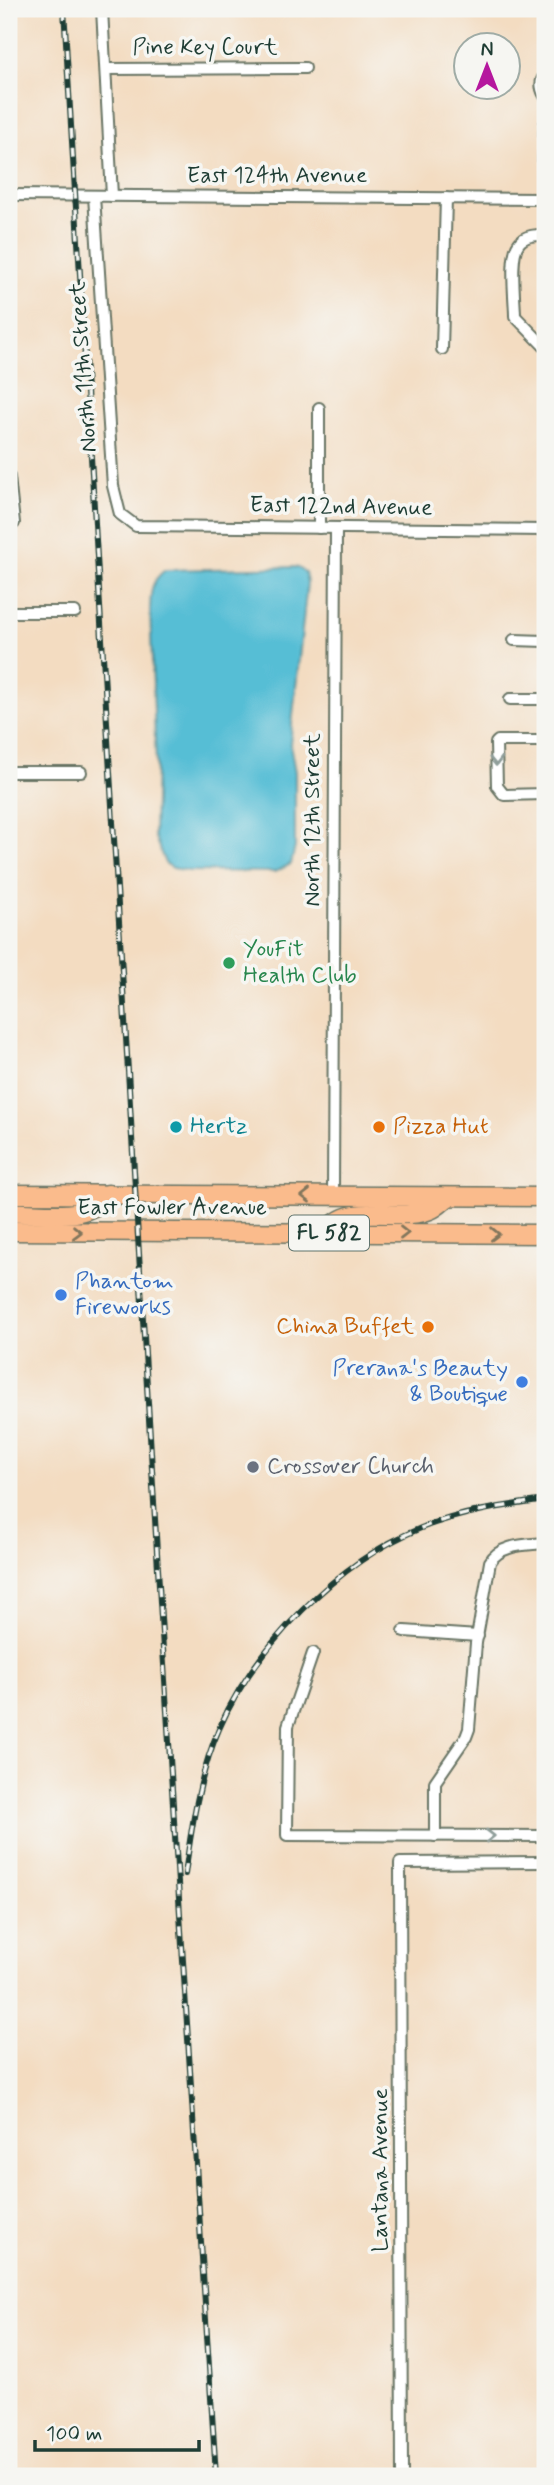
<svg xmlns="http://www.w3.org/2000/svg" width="554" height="2485" font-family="Mynerve,sans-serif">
<rect width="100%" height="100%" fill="#f6f6f2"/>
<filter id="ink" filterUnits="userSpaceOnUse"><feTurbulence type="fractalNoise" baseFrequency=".0143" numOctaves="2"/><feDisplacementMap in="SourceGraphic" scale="14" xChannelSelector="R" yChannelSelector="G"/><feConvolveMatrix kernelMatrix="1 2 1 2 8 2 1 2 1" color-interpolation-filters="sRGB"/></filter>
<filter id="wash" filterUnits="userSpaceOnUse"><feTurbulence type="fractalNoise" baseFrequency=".00686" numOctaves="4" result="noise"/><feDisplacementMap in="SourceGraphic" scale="28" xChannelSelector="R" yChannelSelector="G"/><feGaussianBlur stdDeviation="1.57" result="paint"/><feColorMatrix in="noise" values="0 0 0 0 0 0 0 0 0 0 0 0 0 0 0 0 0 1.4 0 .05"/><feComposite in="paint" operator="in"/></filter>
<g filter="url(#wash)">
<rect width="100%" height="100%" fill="#f3dcc1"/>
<!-- water -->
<path fill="#57bed5" stroke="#3b7e84" stroke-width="2" d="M 296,567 L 305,572 L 307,583 L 290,744 L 295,772 L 295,847 L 291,864 L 275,872 L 190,871 L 173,868 L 165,863 L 154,835 L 156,764 L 150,610 C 151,592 150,582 165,570 Z"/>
</g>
<g filter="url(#ink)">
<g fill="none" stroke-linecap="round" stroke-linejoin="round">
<defs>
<g id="minor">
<polyline points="102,9 112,196"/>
<polyline points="106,69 305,68"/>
<path d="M 545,75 C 539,82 541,89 545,96"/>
<polyline points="9,195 545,199"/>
<polyline points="94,196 113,486 120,514 136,526 545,530"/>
<polyline points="542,199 545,124"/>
<path d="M 545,235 C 536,235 525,235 519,243 C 509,255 515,300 515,316 L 545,347"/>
<polyline points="442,349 446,198"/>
<polyline points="319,408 319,528"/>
<polyline points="9,477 14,523"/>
<polyline points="9,612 75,612"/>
<polyline points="514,640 545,641"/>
<polyline points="510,699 545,699"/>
<polyline points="545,741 498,741 496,743 497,786 504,795 545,794"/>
<polyline points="9,772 81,772"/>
<polyline points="333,1196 336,528"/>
<polyline points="404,1631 478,1636"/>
<polyline points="313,1653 288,1726 287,1835 545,1836"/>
<path d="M 435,1836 L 435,1782 L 466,1737 L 469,1729 L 476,1643 L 490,1562 C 500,1544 527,1545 545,1543"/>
<polyline points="402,2476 400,1863 545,1862"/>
</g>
<g id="primary">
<polyline points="9,1194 545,1197"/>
<path d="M 9,1213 C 40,1211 89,1224 108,1194"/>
<polyline points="9,1231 545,1234"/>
<path d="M 327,1233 C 347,1199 398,1223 430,1210 C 436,1208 443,1201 448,1197"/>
</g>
</defs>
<!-- minor casing -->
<use href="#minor" stroke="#697565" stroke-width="14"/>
<!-- primary casing -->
<use href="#primary" stroke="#697565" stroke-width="21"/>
<!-- minor -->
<use href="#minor" stroke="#fff" stroke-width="10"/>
<!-- primary -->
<use href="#primary" stroke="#fabb8c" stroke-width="18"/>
<defs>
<g id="rail">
<polyline points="64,9 160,1602 216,2476"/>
<path d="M 185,1874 C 192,1825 199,1775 219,1729 C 254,1648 338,1561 421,1528 C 461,1512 503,1506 545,1500"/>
</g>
</defs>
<!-- rail casing -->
<use href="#rail" stroke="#1f3d34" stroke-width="6"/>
<!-- rail -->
<use href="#rail" stroke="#f6f6f2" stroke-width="3.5" stroke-dasharray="10" stroke-linecap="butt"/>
</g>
<!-- one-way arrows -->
<defs><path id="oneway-chevron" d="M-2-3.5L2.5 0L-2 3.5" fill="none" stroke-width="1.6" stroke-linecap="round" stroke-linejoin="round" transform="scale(1.75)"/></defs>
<g stroke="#8f9e9a">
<use href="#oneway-chevron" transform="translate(496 761) rotate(89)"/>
<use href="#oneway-chevron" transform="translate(490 1836)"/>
</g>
<g stroke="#82765c">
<use href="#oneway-chevron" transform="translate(306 1196) rotate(-180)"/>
<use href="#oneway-chevron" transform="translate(77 1232) rotate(1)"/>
<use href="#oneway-chevron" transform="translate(404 1233)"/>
<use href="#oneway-chevron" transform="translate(495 1234) rotate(1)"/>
</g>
</g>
<!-- markers -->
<circle fill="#2e9e5b" stroke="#f6f6f2" stroke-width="2.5" cx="229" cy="963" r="7"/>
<circle fill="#0f9aa8" stroke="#f6f6f2" stroke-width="2.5" cx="176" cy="1127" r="7"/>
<g fill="#e8710a" stroke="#f6f6f2" stroke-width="2.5">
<circle cx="379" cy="1127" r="7"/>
<circle cx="428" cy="1327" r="7"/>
</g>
<g fill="#3f7fe0" stroke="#f6f6f2" stroke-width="2.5">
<circle cx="61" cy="1295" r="7"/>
<circle cx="522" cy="1382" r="7"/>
</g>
<circle fill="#6b7280" stroke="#f6f6f2" stroke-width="2.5" cx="253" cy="1467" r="7"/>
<g text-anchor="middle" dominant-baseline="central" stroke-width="7" stroke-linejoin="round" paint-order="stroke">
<!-- shield labels -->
<rect fill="#f6f6f2" stroke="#60746d" stroke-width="2" x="289" y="1215.5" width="80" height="35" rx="5"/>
<g font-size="21" font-weight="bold" fill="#1f3d34">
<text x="329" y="1233">FL 582</text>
</g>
<!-- street labels -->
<g font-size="23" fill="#1f3d34" stroke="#f6f6f2">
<text x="205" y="48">Pine Key Court</text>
<text x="277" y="176">East 124th Avenue</text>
<text transform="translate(84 367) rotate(-94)">North 11th Street</text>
<text transform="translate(341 507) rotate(1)">East 122nd Avenue</text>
<text transform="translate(313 820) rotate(-90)">North 12th Street</text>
<text x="172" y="1208">East Fowler Avenue</text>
<text transform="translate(381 2170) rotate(-90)">Lantana Avenue</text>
</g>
<!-- leisure labels -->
<g font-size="23" fill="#27864d" stroke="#f6f6f2" text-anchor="start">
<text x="243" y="950">YouFit<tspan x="243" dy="26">Health Club</tspan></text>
</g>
<!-- culture labels -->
<g font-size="23" fill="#0d838f" stroke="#f6f6f2" text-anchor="start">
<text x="190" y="1127">Hertz</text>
</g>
<!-- food labels -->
<g font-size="23" fill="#c56008" stroke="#f6f6f2" text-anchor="start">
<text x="393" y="1127">Pizza Hut</text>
<text x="414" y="1327" text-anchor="end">China Buffet</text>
</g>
<!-- shop labels -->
<g font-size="23" fill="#366cbe" stroke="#f6f6f2" text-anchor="start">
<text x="75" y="1282">Phantom<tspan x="75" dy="26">Fireworks</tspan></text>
<text x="508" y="1369" text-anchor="end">Prerana's Beauty<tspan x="508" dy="26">&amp; Boutique</tspan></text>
</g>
<!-- worship labels -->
<g font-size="23" fill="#5b616d" stroke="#f6f6f2" text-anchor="start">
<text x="267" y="1467">Crossover Church</text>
</g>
</g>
<!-- margin -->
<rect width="554" height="2485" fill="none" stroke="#f6f6f2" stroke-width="35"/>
<!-- north arrow -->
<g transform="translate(487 66)"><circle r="33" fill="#f6f6f2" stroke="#a0aca6" stroke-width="2"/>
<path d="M0-5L12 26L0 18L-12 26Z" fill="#b5179e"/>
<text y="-10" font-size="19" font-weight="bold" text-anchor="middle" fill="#1f3d34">N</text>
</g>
<!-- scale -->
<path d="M35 2440v10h164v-10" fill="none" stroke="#1f3d34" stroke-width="3.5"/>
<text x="46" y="2440" font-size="21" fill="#1f3d34" stroke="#f6f6f2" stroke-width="5" paint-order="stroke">100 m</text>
</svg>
